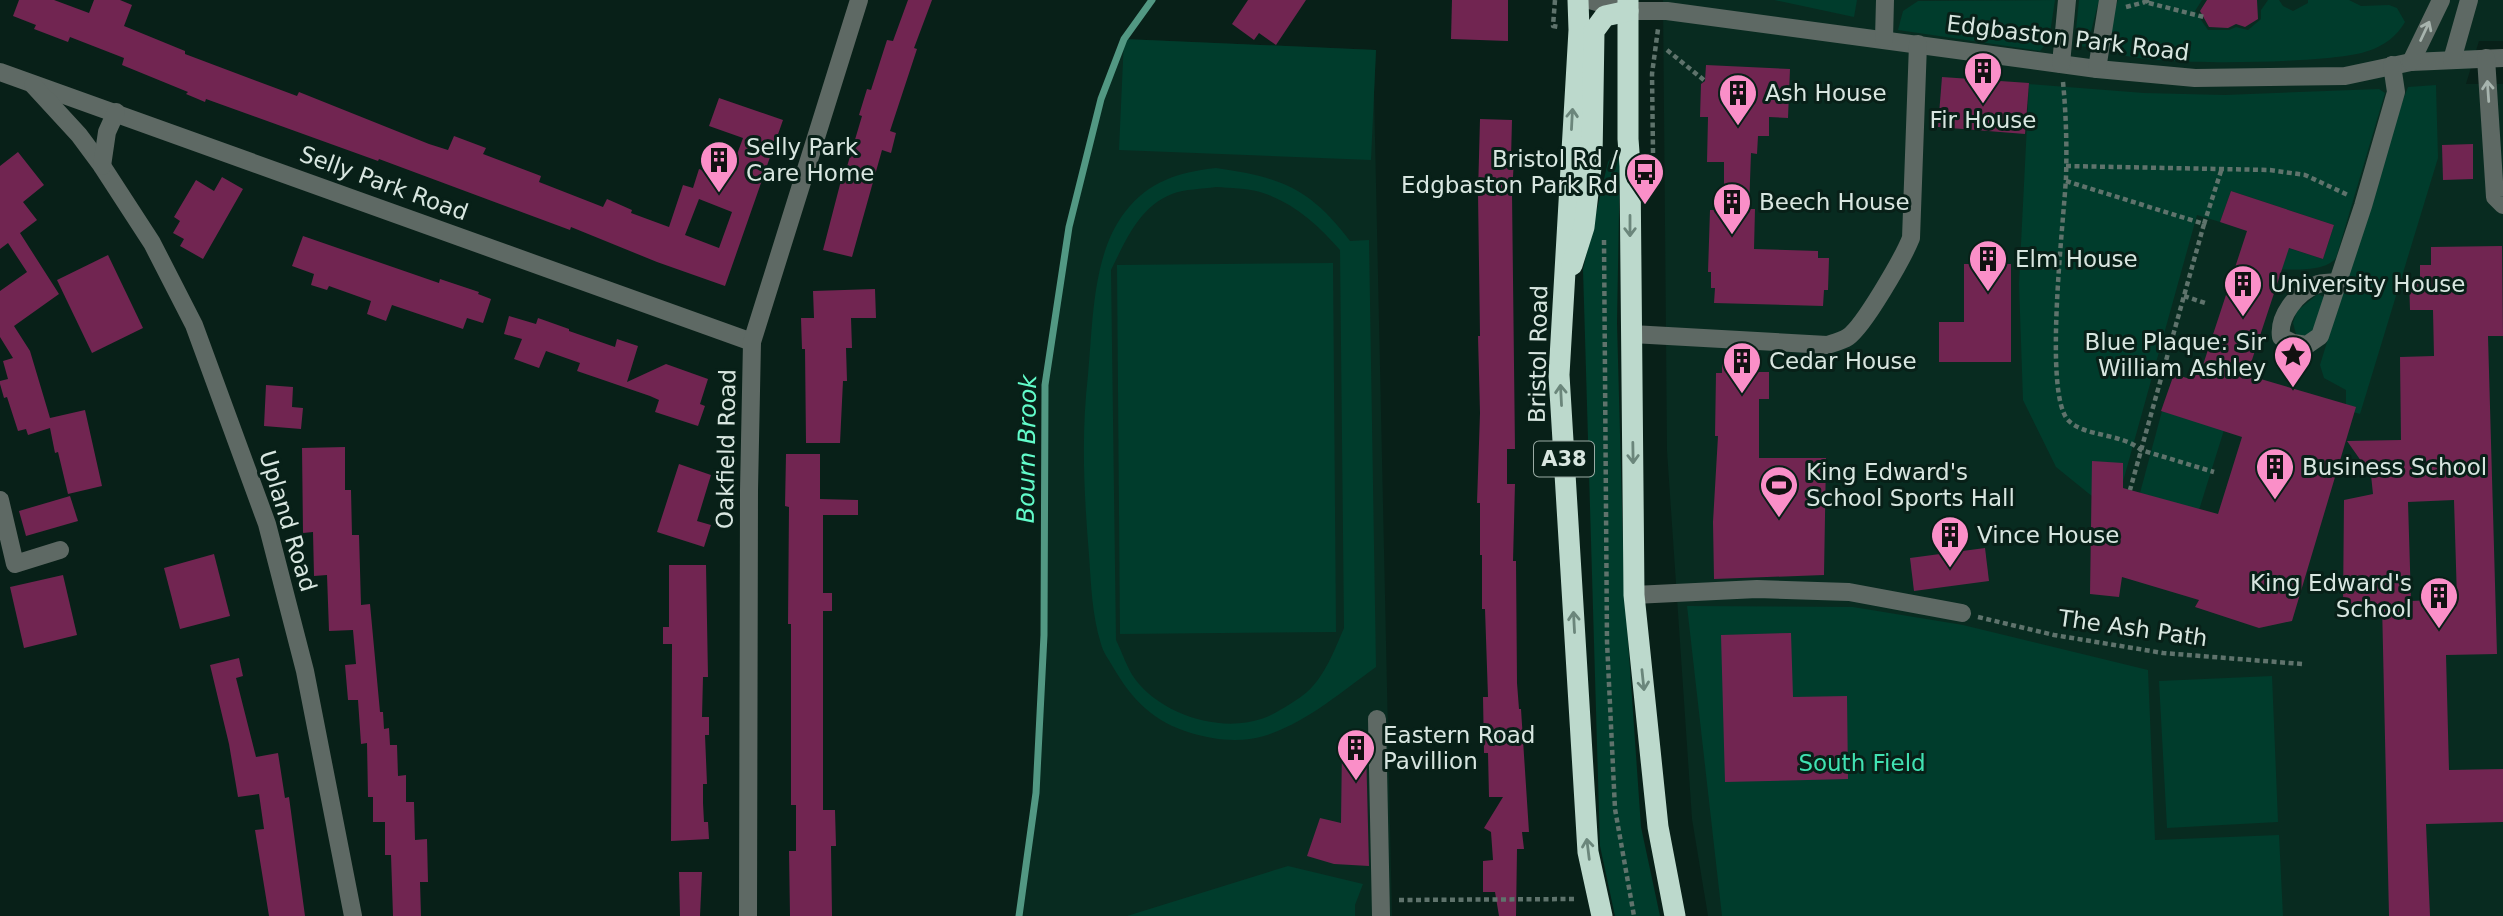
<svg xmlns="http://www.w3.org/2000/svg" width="2503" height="916" font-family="'DejaVu Sans',sans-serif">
<rect width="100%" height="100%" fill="#082018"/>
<!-- built -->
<g fill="#082b20">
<polygon points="1663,0 2503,0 2503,41 2479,41 2466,84 2503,84 2503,916 1708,916 1692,819 1667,451"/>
<polygon points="1124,39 1376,50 1374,92 1392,916 1019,916 1036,793 1044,635 1045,385 1069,227 1101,99"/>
</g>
<!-- green -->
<g fill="#003c2c" fill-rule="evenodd">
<polygon points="1774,0 1857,0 1854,17"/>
<polygon points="2055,0 2049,40 2040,51 1898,30 1903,11 1918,1"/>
<polygon points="2079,0 2099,0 2087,47 2079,46 2075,40"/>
<path d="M 2118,0 L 2202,0 L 2195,11 L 2208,30 L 2229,30 L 2236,27 L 2248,30 L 2261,19 L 2261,10 L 2268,0 L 2279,0 L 2283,6 L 2293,11 L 2308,3 L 2308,0 L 2349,0 L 2361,6 L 2389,5 L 2397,8 L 2405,22 C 2397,36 2384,46 2368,51 C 2334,64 2149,67 2116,53 C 2113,52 2111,49 2108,47 L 2112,17 Z"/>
<polygon points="1124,39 1376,50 1371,160 1119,150"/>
<path d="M 2029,84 L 2144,93 L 2225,95 L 2379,89 L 2385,93 L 2336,258 C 2323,274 2287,268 2267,270 L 2276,244 L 2323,259 L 2334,225 L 2231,191 L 2220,222 L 2197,215 L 2114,514 L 2056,467 L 2023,400 L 2019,284 Z"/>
<polygon points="2436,85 2438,158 2360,414 2346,410 2346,390 2324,378 2320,365 2393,125 2408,87"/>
<polygon points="1615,152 1620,157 1617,323 1624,583 1641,827 1660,916 1615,916 1600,846 1583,269 1608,162"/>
<path d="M 1216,168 C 1280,177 1310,188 1350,241 L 1369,240 L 1376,667 C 1341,692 1306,723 1264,736 C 1241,743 1214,740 1191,733 C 1154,722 1132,700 1113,667 C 1109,660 1103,652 1101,644 C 1092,615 1091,584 1089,555 C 1084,494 1081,435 1088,375 C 1093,324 1092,254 1125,212 C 1149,181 1179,172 1216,168 ZM 1216,187 C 1230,188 1247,188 1260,192 C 1293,202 1318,225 1340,250 L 1344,628 C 1335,649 1325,676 1307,692 C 1298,700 1272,716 1261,719 C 1219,733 1161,714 1135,679 C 1127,668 1122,652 1116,640 L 1111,270 C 1126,240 1139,207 1172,194 C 1185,189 1202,189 1216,187 Z"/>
<polygon points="1333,263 1336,632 1120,634 1117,265"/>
<polygon points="2318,294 2324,297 2315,328 2305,340 2296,334 2293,323 2297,311"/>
<polygon points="2162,411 2224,430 2199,510 2140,493"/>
<polygon points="1687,606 1853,607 1963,625 2148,670 2155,840 2279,835 2283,916 1722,916"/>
<polygon points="2272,676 2278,822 2167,828 2159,681"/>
<polygon points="1288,866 1363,884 1355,905 1355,916 1127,916"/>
</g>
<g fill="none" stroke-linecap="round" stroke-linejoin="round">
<!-- stream -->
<polyline stroke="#529883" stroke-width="7" points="1019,916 1036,793 1044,635 1045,385 1069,227 1101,99 1124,39 1152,0"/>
</g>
<!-- building -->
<g fill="#712551" fill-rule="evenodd">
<path d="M 19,0 L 54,0 L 89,13 L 94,0 L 120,0 L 132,5 L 124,26 L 185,51 L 185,54 L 297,96 L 299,92 L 429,144 L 448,150 L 454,136 L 486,148 L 483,154 L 541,176 L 539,182 L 603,207 L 607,199 L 632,210 L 631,213 L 669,227 L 683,185 L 693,188 L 699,169 L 728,179 L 743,138 L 709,126 L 719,98 L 783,120 L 725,286 L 657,262 L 571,227 L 570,230 L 379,159 L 378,161 L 206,99 L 205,102 L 186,94 L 188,92 L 122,65 L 124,58 L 70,37 L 68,42 L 34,29 L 36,25 L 13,16 ZM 699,199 L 732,212 L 719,248 L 685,235 Z"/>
<polygon points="908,0 932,0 914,48 917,49 890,131 896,133 891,153 882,150 852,257 823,250 844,169 846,170 862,116 859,115 867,89 871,90 887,40 893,41"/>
<polygon points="1248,0 1306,0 1276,45 1259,33 1254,40 1232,24"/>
<polygon points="1452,0 1508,0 1508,41 1451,39"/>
<polygon points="2207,0 2257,0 2258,19 2245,27 2236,24 2228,28 2209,27 2200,11"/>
<polygon points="1706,65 1790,69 1788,118 1769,117 1769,136 1758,136 1757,154 1751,153 1749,209 1755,209 1754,249 1818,251 1818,258 1829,258 1828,290 1824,290 1823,306 1714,303 1715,288 1711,288 1711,272 1708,272 1710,210 1716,210 1717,202 1724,202 1724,162 1707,162 1708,117 1700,117 1701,84 1705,81"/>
<polygon points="1942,77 2029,83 2025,134 1938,127"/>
<polygon points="1480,119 1512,120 1511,159 1514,159 1512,194 1515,449 1507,449 1507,484 1515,484 1513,561 1516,561 1517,683 1519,709 1521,709 1529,832 1522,832 1524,849 1517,849 1516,916 1499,916 1495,892 1483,892 1483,861 1493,860 1491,832 1484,828 1503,797 1489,797 1488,753 1484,753 1483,697 1488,697 1485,609 1482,609 1482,555 1480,555 1480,503 1477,503 1480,413 1478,336 1480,336 1478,193"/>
<polygon points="2473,144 2473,179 2443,180 2442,145"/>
<polygon points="18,152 44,185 23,202 37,220 20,233 59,294 14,326 30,351 50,418 85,410 102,486 68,494 58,452 55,453 50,428 28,435 26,429 18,431 7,397 4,398 0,384 0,381 8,379 3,361 13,358 0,337 0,291 27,272 8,243 0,249 0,166"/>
<polygon points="222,177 243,189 203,259 180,246 184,239 173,233 180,221 174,217 196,180 214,191"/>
<polygon points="2231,191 2334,225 2323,259 2289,248 2247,375 2356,407 2292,621 2259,628 2195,607 2199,600 2122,577 2119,597 2090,594 2092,461 2123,463 2123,488 2218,514 2242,437 2161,411 2174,374 2190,379 2195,365 2202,368 2247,231 2220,222"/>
<polygon points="303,236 439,283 440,279 479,292 478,294 491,299 483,323 467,318 463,329 392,305 386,321 367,314 371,301 329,286 327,290 311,285 314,274 292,266"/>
<path d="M 2502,246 L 2503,336 L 2488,336 L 2497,654 L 2446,655 L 2449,770 L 2503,769 L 2503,822 L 2426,824 L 2430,916 L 2389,916 L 2382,604 L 2343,606 L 2344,500 L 2373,494 L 2371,475 L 2347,441 L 2401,440 L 2400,357 L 2434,356 L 2433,310 L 2410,310 L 2409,279 L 2420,279 L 2420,265 L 2431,265 L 2431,247 ZM 2454,500 L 2457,599 L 2411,601 L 2408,502 Z"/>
<polygon points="108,255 143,328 92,353 57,280"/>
<polygon points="1964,264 2011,264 2011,362 1939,362 1939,322 1964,322"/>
<polygon points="875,289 876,318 851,318 852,348 846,348 847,381 843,381 840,443 806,443 805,349 802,349 801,318 814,318 813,291"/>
<polygon points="509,316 536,324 538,318 569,329 569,331 615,347 617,339 638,346 627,382 666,364 708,379 700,404 705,406 698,426 655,412 659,400 650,396 577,371 580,363 546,351 539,368 514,359 522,339 504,334"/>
<polygon points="1729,360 1748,360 1748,364 1759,364 1759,372 1769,372 1769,399 1759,399 1759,458 1826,458 1824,575 1714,579 1713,522 1718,436 1715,436 1716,373 1722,373 1722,364 1729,364"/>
<polygon points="266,385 293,387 292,407 303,408 301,429 264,426"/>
<polygon points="345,447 345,490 351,490 352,535 359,535 361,605 370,604 380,712 383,712 384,729 389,728 390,745 397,745 398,776 406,775 406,802 414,802 415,840 427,839 428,882 420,882 421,916 393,916 391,855 385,855 385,822 373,822 373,797 368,797 367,743 361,744 358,700 348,700 345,665 356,664 353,630 329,631 327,575 314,576 313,532 303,533 302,448"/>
<polygon points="786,454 820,454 820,499 858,500 858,515 823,515 823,593 832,593 832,611 823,611 823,810 835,810 836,846 831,846 832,916 790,916 789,851 796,851 796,805 791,805 791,624 788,624 789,507 785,506"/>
<polygon points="679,464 711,475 697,521 711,525 704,547 657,532"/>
<polygon points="70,496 78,521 26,536 19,511"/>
<polygon points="1985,548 1989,581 1914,591 1910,558"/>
<polygon points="214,554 230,616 180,629 164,568"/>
<polygon points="669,565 706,565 708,677 703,677 702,717 709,717 709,735 705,735 707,784 703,784 703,803 704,822 708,822 709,839 671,841 672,644 663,644 663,627 669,627"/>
<polygon points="63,575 77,635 24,648 10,587"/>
<polygon points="1791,633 1793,697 1847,696 1848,779 1725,782 1721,635"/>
<polygon points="239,658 243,676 236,678 256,757 278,753 285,798 289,797 305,916 269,916 255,830 264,829 259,794 238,797 229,744 210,665"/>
<polygon points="1342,745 1366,746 1369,866 1334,864 1307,856 1320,818 1341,823"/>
<polygon points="679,872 702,872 700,916 680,916"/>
</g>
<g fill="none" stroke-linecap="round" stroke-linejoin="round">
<!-- path -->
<g stroke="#5f736c" stroke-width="4.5" stroke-dasharray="5 3.5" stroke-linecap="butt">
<polyline points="1555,0 1553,26 1559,27"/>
<polyline points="2149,0 2145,2 2204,17"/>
<polyline points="2126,7 2145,2"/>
<polyline points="1667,50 1705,81"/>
<path d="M 2063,82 C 2066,113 2067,146 2066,177 C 2064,220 2043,393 2068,420 C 2084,437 2122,433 2141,450 L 2214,472"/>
<polyline points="1653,153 1652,74 1658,29"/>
<polyline points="2066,166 2270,170 2305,175 2348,195"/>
<polyline points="2066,181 2204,224 2130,490"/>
<polyline points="2204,224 2222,168"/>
<polyline points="1604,240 1607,642 1615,809 1634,916"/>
<polyline points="2184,296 2208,304"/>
<polyline points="1978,617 2054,635 2163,653 2302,664"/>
<polyline points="1399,900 1577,899"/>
</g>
<!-- minor -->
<g stroke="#5e6964" stroke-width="18">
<polyline points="1590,0 1628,11 1667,11 2097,69 2195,78 2345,76 2411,62 2503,58"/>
<polyline points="1884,39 1885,0"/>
<polyline points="2486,58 2495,197 2503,205"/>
<polyline points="2452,60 2469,0"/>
<polyline points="2411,62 2441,0"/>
<polyline points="2061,64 2067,0"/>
<polyline points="2097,69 2108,0"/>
<polyline points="0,72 752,342"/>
<polyline points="33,85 79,135 102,166 152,243 194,325 267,524 305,671 353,916"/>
<polyline points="102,166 107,132 116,112"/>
<path d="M 2338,282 C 2331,283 2322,282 2316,285 C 2296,293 2278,317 2281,337 L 2293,343 L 2307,345 L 2320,336 L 2363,206 L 2396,92 L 2392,65"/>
<path d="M 1632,334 L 1827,345 C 1833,343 1842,341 1848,337 C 1864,326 1903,258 1911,238 L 1918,44"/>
<polyline points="0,500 15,564 60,550"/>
<polyline points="1634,595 1757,589 1849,592 1962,613"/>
<polyline points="1377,719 1381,916"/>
<polyline points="748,916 749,490 752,342 859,0"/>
</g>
<!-- highway -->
<g stroke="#bcd9cc" stroke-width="21">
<polyline points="1578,0 1579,30 1559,375 1588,852 1602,916"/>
<polyline points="1628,0 1628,139 1630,166 1634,595 1658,827 1675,916"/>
<polyline points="1572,265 1584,227 1592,159 1594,31 1605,16 1628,11"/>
</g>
</g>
<!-- one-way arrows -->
<defs><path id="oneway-shaft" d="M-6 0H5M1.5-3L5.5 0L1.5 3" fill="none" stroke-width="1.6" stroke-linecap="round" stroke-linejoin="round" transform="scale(1.75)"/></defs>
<g stroke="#a7b4ae">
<use href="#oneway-shaft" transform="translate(2425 31) rotate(-65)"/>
<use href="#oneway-shaft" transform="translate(2488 91) rotate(-94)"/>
</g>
<g stroke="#6b867b">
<use href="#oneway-shaft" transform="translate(1572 119) rotate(-87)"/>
<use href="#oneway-shaft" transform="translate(1630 226) rotate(90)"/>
<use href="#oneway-shaft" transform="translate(1561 395) rotate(-93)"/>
<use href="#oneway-shaft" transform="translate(1633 453) rotate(89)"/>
<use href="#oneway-shaft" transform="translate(1574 622) rotate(-93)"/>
<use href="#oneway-shaft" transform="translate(1643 680) rotate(84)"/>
<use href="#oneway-shaft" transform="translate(1588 849) rotate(-97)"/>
</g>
<!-- icons -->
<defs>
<symbol id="building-pin" viewBox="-11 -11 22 30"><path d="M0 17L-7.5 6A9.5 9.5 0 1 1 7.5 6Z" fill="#fa8fc8" stroke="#082018"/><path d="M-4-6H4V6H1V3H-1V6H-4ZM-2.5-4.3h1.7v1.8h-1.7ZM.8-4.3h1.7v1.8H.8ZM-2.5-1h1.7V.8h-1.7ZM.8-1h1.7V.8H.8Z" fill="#111"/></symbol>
<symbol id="bus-pin" viewBox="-11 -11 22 30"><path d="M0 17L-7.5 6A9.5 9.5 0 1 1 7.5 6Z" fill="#fa8fc8" stroke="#082018"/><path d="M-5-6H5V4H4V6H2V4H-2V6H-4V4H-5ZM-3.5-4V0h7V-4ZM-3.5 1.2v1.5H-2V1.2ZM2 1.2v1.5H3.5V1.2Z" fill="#111"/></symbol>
<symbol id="sight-pin" viewBox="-11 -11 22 30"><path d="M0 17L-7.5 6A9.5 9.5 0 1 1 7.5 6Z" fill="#fa8fc8" stroke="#082018"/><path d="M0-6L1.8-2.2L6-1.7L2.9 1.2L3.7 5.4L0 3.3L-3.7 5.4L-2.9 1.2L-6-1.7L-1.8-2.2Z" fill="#111"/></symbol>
<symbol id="stadium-pin" viewBox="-11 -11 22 30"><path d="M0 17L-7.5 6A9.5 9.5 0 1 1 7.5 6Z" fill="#fa8fc8" stroke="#082018"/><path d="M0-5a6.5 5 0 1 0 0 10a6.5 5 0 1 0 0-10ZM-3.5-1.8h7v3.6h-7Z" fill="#111"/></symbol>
</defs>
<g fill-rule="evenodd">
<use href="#building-pin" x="1961" y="49" width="44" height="60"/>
<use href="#building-pin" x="1716" y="71" width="44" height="60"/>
<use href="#building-pin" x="697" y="138" width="44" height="60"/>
<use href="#bus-pin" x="1623" y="150" width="44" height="60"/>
<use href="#building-pin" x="1710" y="180" width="44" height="60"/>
<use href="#building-pin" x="1966" y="237" width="44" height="60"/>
<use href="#building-pin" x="2221" y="262" width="44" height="60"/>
<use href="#sight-pin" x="2271" y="333" width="44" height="60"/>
<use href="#building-pin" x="1720" y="339" width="44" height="60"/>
<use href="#building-pin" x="2253" y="445" width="44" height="60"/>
<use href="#stadium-pin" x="1757" y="463" width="44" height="60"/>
<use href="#building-pin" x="1928" y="513" width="44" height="60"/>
<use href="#building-pin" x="2417" y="574" width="44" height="60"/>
<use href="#building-pin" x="1334" y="726" width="44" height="60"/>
</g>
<g text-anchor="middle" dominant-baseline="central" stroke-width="6" stroke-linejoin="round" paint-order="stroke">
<!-- shield labels -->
<rect fill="#082018" stroke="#9aaba4" stroke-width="2" x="1534" y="441.5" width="60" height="35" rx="5"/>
<g font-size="21" font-weight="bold" fill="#d8e6e0">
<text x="1564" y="459">A38</text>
</g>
<!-- street labels -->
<g font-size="23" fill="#d8e6e0" stroke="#082018">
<text transform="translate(2068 38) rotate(7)">Edgbaston Park Road</text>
<text transform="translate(384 183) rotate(20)">Selly Park Road</text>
<text transform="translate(1538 354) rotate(-89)">Bristol Road</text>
<text transform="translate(726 449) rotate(-89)">Oakfield Road</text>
<text transform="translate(288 521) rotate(73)">Upland Road</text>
<text transform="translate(2133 628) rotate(8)">The Ash Path</text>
</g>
<!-- poi labels -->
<g font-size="23" fill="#d8e6e0" stroke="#082018" text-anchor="start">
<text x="1765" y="93">Ash House</text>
<text x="1983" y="120" text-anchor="middle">Fir House</text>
<text x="746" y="147">Selly Park<tspan x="746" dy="26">Care Home</tspan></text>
<text x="1618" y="159" text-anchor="end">Bristol Rd /<tspan x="1618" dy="26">Edgbaston Park Rd</tspan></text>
<text x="1759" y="202">Beech House</text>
<text x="2015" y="259">Elm House</text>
<text x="2270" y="284">University House</text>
<text x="2266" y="342" text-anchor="end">Blue Plaque: Sir<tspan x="2266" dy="26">William Ashley</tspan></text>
<text x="1769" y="361">Cedar House</text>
<text x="2302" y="467">Business School</text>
<text x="1806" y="472">King Edward's<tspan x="1806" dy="26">School Sports Hall</tspan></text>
<text x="1977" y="535">Vince House</text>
<text x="2412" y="583" text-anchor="end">King Edward's<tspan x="2412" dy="26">School</tspan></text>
<text x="1383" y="735">Eastern Road<tspan x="1383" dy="26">Pavillion</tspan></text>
</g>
<!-- park labels -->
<g font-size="23" fill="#40e2b2" stroke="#082018">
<text x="1862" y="763">South Field</text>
</g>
<!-- water labels -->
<g font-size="24" font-style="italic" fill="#62fcca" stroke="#082018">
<text transform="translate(1027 449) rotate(-89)">Bourn Brook</text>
</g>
</g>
</svg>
